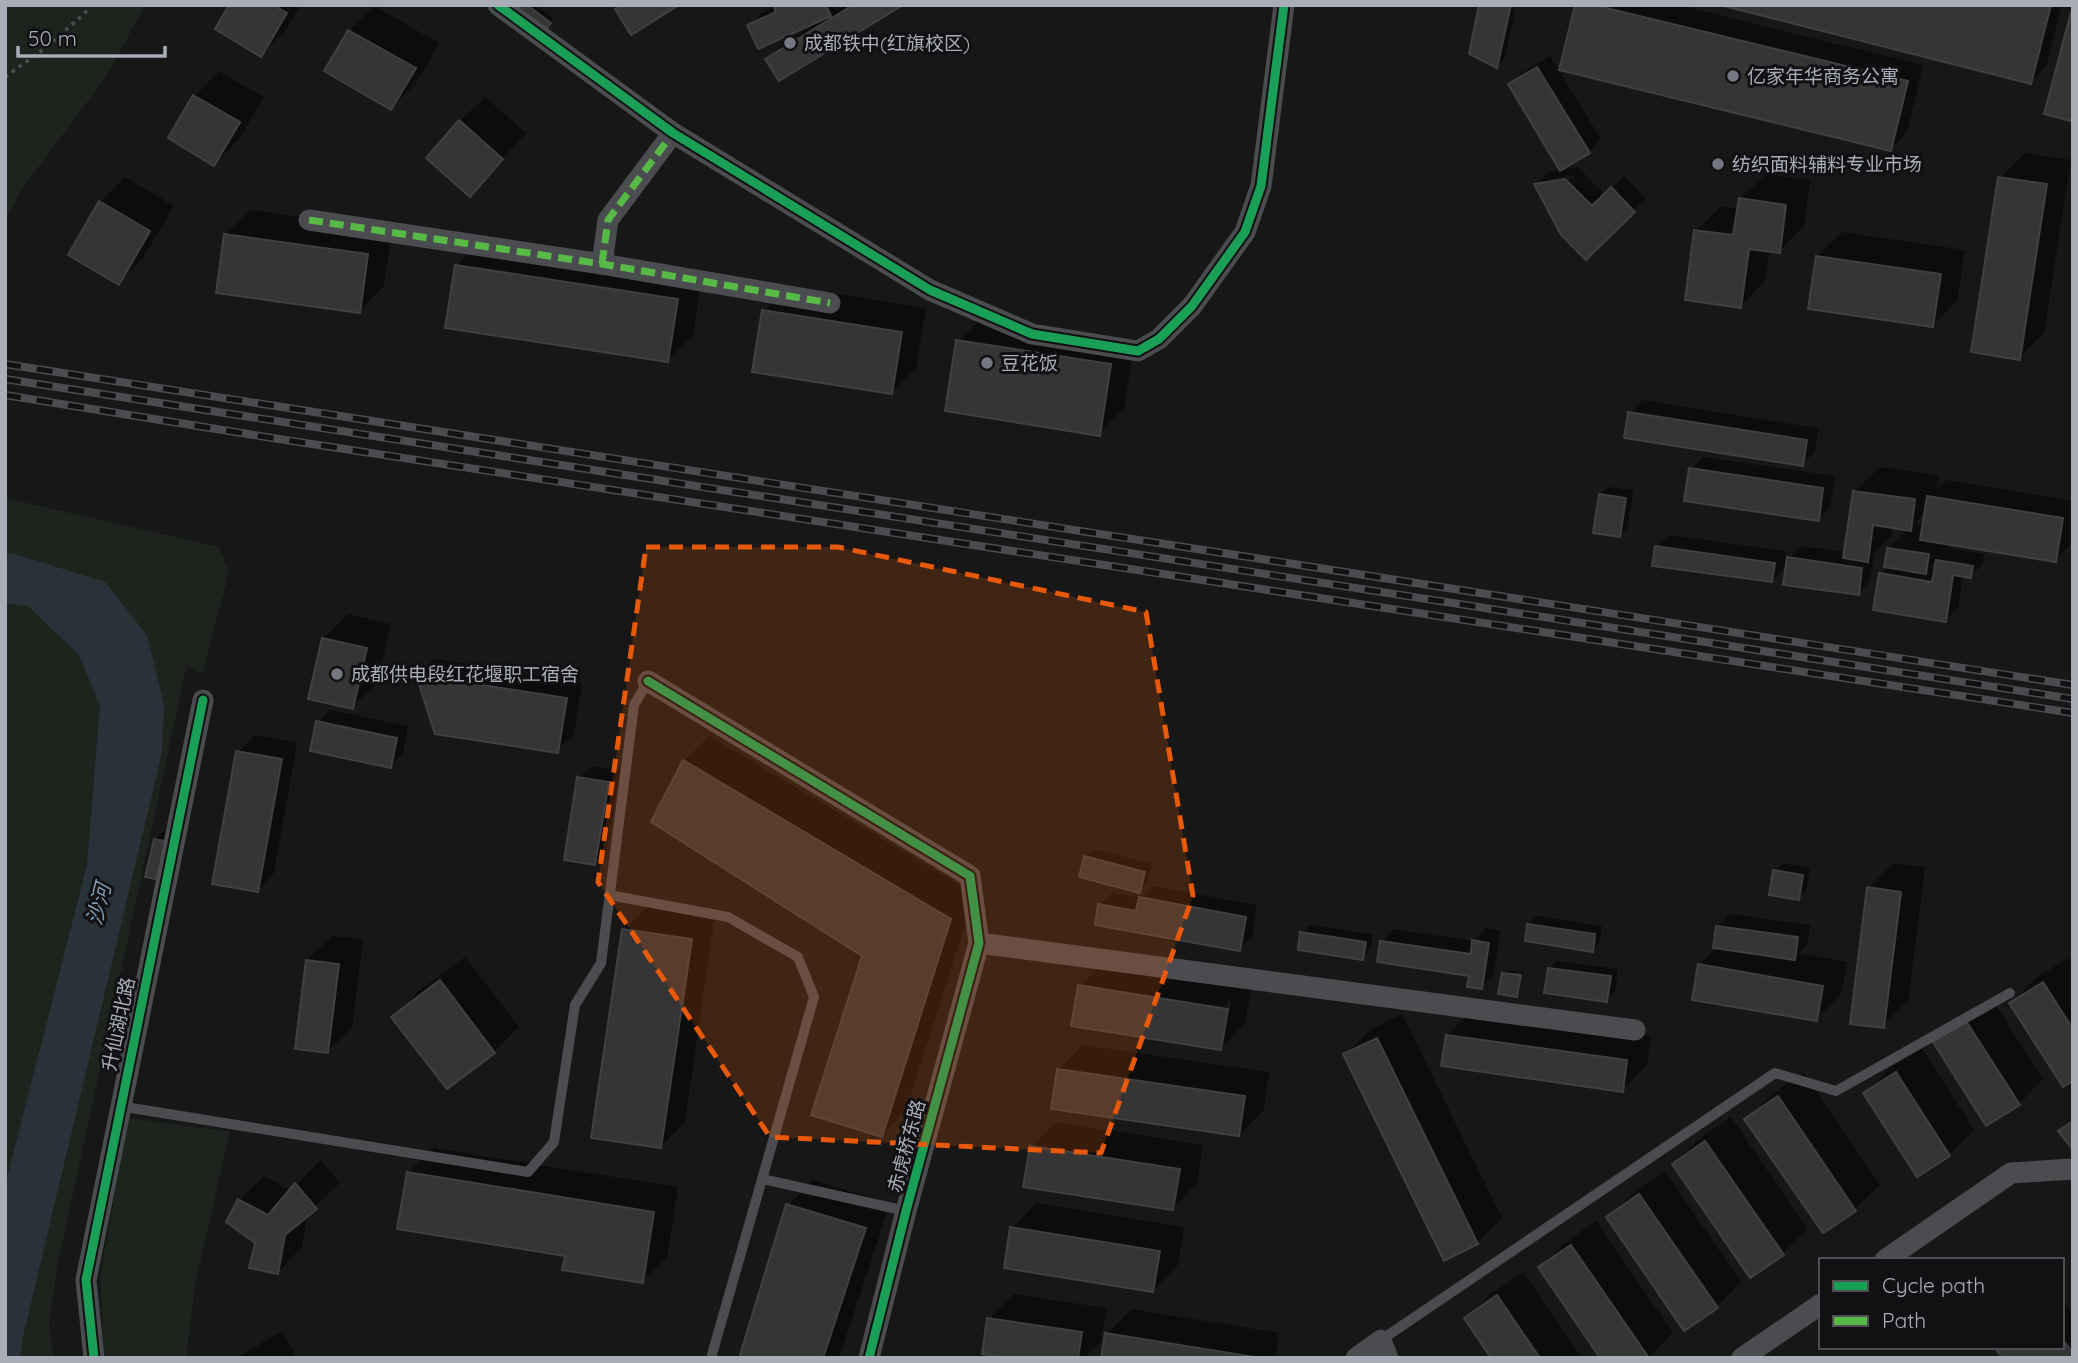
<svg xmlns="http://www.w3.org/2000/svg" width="2078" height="1363" font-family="Quicksand,'Noto Sans SC',sans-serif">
<rect width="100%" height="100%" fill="#171717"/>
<!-- green -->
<g fill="#1d241e">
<polygon points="5,5 145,5 106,77 25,185 5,219"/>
<polygon points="5,498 219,547 229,573 202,674 187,664 56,1273 49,1326 54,1358 5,1358"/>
<polygon points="128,1118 230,1132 196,1280 186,1358 104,1358 100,1277"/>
</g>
<!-- water -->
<polygon fill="#2a3239" points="5,553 15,554 105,582 147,635 164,705 162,752 22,1341 20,1358 5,1358 5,1186 87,865 100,705 79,655 28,606 5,603"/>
<!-- shadow -->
<g fill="#0007" fill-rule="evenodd">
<polygon points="231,5 300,5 286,30 261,54"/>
<polygon points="524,5 535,5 553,19 543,30"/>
<polygon points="775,5 839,5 834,12 845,5 899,5 767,60 784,43 816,23 815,21 749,26 761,13"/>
<polygon points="1481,5 1516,5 1505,58 1497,66"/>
<polygon points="1577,5 1678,5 1923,65 1907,132 1891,149"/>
<polygon points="1727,5 2062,5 2047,65 2031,82"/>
<polygon points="374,6 439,43 416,83 391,108 349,31"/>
<polygon points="1550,56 1601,139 1589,152 1510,85 1523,72"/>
<polygon points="219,71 264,97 239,139 214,164 170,137 195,96"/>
<polygon points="485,97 526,133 470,194 460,121"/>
<polygon points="2025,153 2071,160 2044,333 2019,358 2000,178"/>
<path d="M 1578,167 L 1605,195 L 1624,176 L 1646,199 L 1586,258 L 1536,184 L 1548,172 ZM 1573,176 L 1574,179 L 1551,183 L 1551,179 Z"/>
<polygon points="1765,174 1810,180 1804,226 1779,251 1770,250 1765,281 1741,306 1696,231 1721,206 1739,209 1740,199"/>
<polygon points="125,177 174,206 143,258 119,282 100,202"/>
<polygon points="251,210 392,229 384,286 359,311 226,234"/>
<polygon points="1842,232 1965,250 1957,301 1933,325 1817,256"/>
<polygon points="481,241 702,275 693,335 668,360 456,266"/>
<polygon points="788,286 926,308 916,368 892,392 763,311"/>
<polygon points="983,316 1135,340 1124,409 1099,434 958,341"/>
<polygon points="1642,400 1818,428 1815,452 1802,464 1630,413"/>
<polygon points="1703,457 1835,476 1830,507 1818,519 1691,469"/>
<path d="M 1880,467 L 1939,475 L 1937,488 L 1946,480 L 2073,501 L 2073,542 L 2055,560 L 1951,543 L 1950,548 L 1984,554 L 1983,564 L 1970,576 L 1963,575 L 1958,608 L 1945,620 L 1881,574 L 1889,566 L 1889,549 L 1908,529 L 1893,527 L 1892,535 L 1871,556 L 1874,556 L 1870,581 L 1858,593 L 1788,564 L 1772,581 L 1657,547 L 1669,535 L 1786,551 L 1785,562 L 1801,546 L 1846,552 L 1855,491 ZM 1926,513 L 1924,525 L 1915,524 ZM 1938,559 L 1936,569 L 1929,567 ZM 1945,560 L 1968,563 L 1965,566 L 1945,563 Z"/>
<polygon points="1608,487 1633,490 1628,527 1620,535 1600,495"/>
<polygon points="348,614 391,624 377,683 352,707 323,639"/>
<polygon points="434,659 582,682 574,734 557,751 418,675"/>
<polygon points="330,710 408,726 403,753 390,766 318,722"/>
<polygon points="255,735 297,743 274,873 258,890 238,752"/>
<polygon points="709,736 975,894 906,1110 882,1135 864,955 684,761"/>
<polygon points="592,766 620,770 607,850 595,863 579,778"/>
<polygon points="163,832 177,835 147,876 155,840"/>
<polygon points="1093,849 1152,864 1147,883 1139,891 1085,857"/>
<polygon points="1783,863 1810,867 1806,890 1798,898 1775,871"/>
<polygon points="1894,863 1925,867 1908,1001 1883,1026 1869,888"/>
<polygon points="1153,886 1257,905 1252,937 1239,949 1100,905 1112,893 1141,898"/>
<polygon points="649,905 715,915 685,1122 660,1147 624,930"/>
<polygon points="1730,914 1810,925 1807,945 1799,953 1847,962 1841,994 1816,1019 1699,965 1718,947 1718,927"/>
<polygon points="1537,916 1602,926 1600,942 1592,950 1529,924"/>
<polygon points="1310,925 1373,934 1370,950 1362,958 1302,933"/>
<polygon points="1486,928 1500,931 1494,974 1481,987 1471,975 1382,942 1394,929 1474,941"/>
<polygon points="332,936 363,939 352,1027 327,1052 307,960"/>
<polygon points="465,957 519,1027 494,1051 448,1087 394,1017 418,992"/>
<polygon points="2068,958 2073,966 2073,1079 2012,1003 2036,978"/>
<path d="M 1104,961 L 1252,984 L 1245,1023 L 1221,1048 L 1080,986 ZM 1228,1000 L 1231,1000 L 1227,1022 L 1224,1022 Z"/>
<polygon points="1557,961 1618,969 1615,992 1607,1000 1549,969"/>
<polygon points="1507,970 1523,972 1520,992 1517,995 1503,973"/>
<polygon points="1991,998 2043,1079 2019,1104 1935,1042"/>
<polygon points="1472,1011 1651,1036 1647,1065 1622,1090 1447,1035"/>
<polygon points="1402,1014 1502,1218 1477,1243 1345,1055 1370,1030"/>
<polygon points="1083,1045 1269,1072 1264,1110 1239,1135 1058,1070"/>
<polygon points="1922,1048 1974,1130 1949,1154 1917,1174 1865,1093 1890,1068"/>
<polygon points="1804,1073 1880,1185 1855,1209 1823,1231 1747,1119 1771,1095"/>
<polygon points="1731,1117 1807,1229 1782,1254 1674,1164 1699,1139"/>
<polygon points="1056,1122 1203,1145 1197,1184 1172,1209 1031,1147"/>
<polygon points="433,1148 678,1187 667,1257 642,1282 567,1254 409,1172"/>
<polygon points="321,1160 340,1183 308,1213 302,1247 278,1272 257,1242 239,1200 264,1176 291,1190"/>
<polygon points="1665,1171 1741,1282 1716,1307 1608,1217 1633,1193"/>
<polygon points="812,1180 890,1203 839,1358 741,1358 788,1205"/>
<polygon points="1036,1203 1184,1227 1178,1265 1153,1290 1012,1228"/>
<polygon points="1596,1221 1673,1333 1648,1358 1540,1268 1565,1243"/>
<polygon points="1523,1272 1582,1358 1493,1358 1466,1318 1491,1294"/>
<polygon points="1014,1294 1106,1308 1101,1342 1084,1358 1018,1358 989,1319"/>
<polygon points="2062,1299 2073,1314 2073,1358 1998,1348 2062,1347"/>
<polygon points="1132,1309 1279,1333 1275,1358 1103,1358 1107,1334"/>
<polygon points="282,1331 297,1358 236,1358"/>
</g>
<!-- building -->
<g fill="#353536" stroke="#3f4043" stroke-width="2">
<polygon points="229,5 273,5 287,13 261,57 215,29"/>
<polygon points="522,5 527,5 551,23 544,32 517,11"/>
<polygon points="622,5 679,5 631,35 615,9"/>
<polygon points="773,5 826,5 831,16 758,49 747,25 776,12"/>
<polygon points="853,5 903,5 779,81 765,59"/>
<polygon points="1479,5 1511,5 1497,68 1469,54"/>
<polygon points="1575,5 1594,5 1908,81 1891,151 1559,70"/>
<polygon points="1720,5 2051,5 2031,84"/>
<polygon points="2073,5 2073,113 2071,121 2044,114"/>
<polygon points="348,30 416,68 391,110 324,71"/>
<polygon points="1537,67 1590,153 1560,171 1508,84"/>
<polygon points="193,95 240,122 214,166 168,138"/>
<polygon points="459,120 503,159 470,197 426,158"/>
<polygon points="1998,177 2047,184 2020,360 1971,352"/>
<polygon points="1565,179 1592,206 1611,187 1635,212 1586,260 1561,235 1534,184"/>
<polygon points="1739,198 1786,205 1780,253 1749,249 1741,308 1685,300 1694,230 1733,235"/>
<polygon points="99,201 150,231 119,285 68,255"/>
<polygon points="224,234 368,254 360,313 216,293"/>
<polygon points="1816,256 1941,274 1933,327 1808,309"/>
<polygon points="455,265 678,299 668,362 445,328"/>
<polygon points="762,310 902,332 892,394 752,372"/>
<polygon points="956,340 1111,364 1100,436 945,411"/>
<polygon points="1628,412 1807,440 1803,466 1624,438"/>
<polygon points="1689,468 1823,488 1819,521 1684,501"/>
<polygon points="1853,491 1915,499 1911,531 1873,525 1868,562 1843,558"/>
<polygon points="1599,494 1626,498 1620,537 1593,533"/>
<polygon points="1927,496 2063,518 2056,562 1920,540"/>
<polygon points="1655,546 1775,563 1772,582 1652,566"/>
<polygon points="1887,548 1929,554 1926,574 1884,567"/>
<polygon points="1787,557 1862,568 1859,595 1783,585"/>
<polygon points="1936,560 1973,566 1971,578 1953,575 1946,622 1873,610 1879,573 1932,582"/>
<polygon points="322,638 367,648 353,709 308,699"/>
<polygon points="416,675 567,698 558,753 435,734"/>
<polygon points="316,721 397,738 391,768 310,751"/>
<polygon points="236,751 282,759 258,892 212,884"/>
<polygon points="683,760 951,919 882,1137 811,1115 862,956 651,822"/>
<polygon points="577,777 609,782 595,865 564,860"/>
<polygon points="154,839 170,842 161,880 145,877"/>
<polygon points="1084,856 1145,872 1140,893 1079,877"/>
<polygon points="1773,870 1803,875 1799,900 1769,895"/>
<polygon points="1867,887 1901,892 1884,1028 1850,1024"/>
<polygon points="1139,897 1246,917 1240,951 1095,925 1098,904 1136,911"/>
<polygon points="1527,924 1595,934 1593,952 1525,941"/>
<polygon points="1716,926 1798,937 1795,960 1713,948"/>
<polygon points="622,929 692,939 661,1148 591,1138"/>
<polygon points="1300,932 1366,942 1363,960 1298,950"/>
<polygon points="1472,940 1489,943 1482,989 1467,987 1469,976 1377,962 1380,941 1471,954"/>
<polygon points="306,960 339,964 328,1053 295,1049"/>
<polygon points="1698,964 1823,986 1817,1021 1692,1000"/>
<polygon points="1548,968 1611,976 1607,1002 1544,993"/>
<polygon points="1502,973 1521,975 1517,997 1498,994"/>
<polygon points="440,980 495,1053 447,1089 391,1017"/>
<polygon points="2043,982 2073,1029 2073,1081 2063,1087 2009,1003"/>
<polygon points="1078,985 1228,1009 1221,1050 1071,1026"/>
<polygon points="1966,1021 2020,1105 1986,1126 1933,1042"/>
<polygon points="1446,1035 1627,1060 1623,1092 1441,1066"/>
<polygon points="1377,1038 1478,1244 1444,1261 1343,1054"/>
<polygon points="1057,1069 1245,1096 1239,1136 1051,1109"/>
<polygon points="1896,1072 1950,1156 1917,1177 1863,1093"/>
<polygon points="1778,1096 1856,1211 1823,1233 1744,1119"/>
<polygon points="2073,1121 2073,1150 2058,1131"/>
<polygon points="1705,1141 1784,1255 1750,1278 1672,1164"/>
<polygon points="1030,1146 1180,1169 1173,1210 1023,1187"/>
<polygon points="407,1172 654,1212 643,1283 562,1270 565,1256 397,1229"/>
<polygon points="295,1183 317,1209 285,1235 278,1274 249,1268 255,1243 226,1222 238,1199 268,1215"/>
<polygon points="1639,1194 1718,1308 1684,1331 1606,1217"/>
<polygon points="786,1204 866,1228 823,1358 739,1358"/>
<polygon points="1010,1227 1160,1251 1153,1292 1004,1268"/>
<polygon points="1571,1245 1649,1358 1600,1358 1538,1267"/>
<polygon points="1497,1295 1540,1358 1491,1358 1464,1318"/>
<polygon points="987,1318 1082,1332 1078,1358 1006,1358 982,1354"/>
<polygon points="1105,1333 1255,1357 1255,1358 1101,1358"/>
<polygon points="2062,1339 2073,1353 2073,1358 2002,1358 1995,1348 2062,1347"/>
</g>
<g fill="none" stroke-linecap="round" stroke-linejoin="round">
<!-- path -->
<polyline stroke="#4d4e52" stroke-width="3.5" stroke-dasharray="3.5 5" stroke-linecap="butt" points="5,77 44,49 85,13 90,5"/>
<!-- lane -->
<g stroke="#4b4c50" stroke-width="10">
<polyline points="609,895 728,917 798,957 814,997 711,1358"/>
<polyline points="119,1106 528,1172 554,1142 575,1005 601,963 634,705 648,681"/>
<polyline points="762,1179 906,1211"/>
<polyline points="1381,1340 1775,1073 1836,1091 2010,993"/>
</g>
<!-- street -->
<g stroke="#4b4c50" stroke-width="21">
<polyline points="498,5 673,133 930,290 1032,334 1138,351 1159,339 1192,306 1245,232 1261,186 1284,5"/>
<polyline points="309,220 602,264 830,303"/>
<polyline points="602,264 608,220 673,133"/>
<polyline points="648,681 970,876 979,943 906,1211 869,1358"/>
<polyline points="979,943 1635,1030"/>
<polyline points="1885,1260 2011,1173 2073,1169"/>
<polyline points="94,1358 86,1280 203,700"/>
<polyline points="1356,1358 1381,1340 1388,1358"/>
<polyline points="1742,1358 1821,1304"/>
</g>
<defs>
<g id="rail">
<polyline points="5,364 2073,685"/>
<polyline points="5,379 2073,699"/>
<polyline points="5,395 266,437 2073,713"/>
</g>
</defs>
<!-- rail casing -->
<use href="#rail" stroke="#4b4c4f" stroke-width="8"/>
<!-- rail -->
<use href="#rail" stroke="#111113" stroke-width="5" stroke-dasharray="16" stroke-linecap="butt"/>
<!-- quiet -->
<g stroke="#58b947" stroke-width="7" stroke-dasharray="14 7" stroke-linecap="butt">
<polyline points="309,220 602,264 830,303"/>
<polyline points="602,264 608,220 673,133"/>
</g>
<defs>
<g id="cycleway">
<polyline points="498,5 673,133 930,290 1032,334 1138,351 1159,339 1192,306 1245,232 1261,186 1284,5"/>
<polyline points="648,681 970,876 979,943 906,1211 869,1358"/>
<polyline points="94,1358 86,1280 203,700"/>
</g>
</defs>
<!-- cycleway casing -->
<use href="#cycleway" stroke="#111113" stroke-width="13"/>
<!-- cycleway -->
<use href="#cycleway" stroke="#1a9f57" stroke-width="9"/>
</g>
<!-- marked area -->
<path fill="#e8590c" fill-opacity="0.2" stroke="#e8590c" stroke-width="5" stroke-dasharray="14 9" stroke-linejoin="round" d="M 646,547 L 838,547 L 1146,612 L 1193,896 L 1101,1153 L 770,1137 L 598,882 Z"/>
<!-- markers -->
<g fill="#757880" stroke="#111113" stroke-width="2.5">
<circle cx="790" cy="43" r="7"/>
<circle cx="1733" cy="76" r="7"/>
<circle cx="1718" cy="164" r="7"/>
<circle cx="987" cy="363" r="7"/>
<circle cx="337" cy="674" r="7"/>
</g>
<g text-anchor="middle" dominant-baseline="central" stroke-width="6" stroke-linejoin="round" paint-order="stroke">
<!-- poi labels -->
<g font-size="19" fill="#a8adb8" stroke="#111113" text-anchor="start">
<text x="804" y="43">成都铁中(红旗校区)</text>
<text x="1747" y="76">亿家年华商务公寓</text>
<text x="1732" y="164">纺织面料辅料专业市场</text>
<text x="1001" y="363">豆花饭</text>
<text x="351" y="674">成都供电段红花堰职工宿舍</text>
</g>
<!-- street labels -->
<g font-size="19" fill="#a8adb8" stroke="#111113">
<text transform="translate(118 1024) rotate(-78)">升仙湖北路</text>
<text transform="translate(906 1146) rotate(-75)">赤虎桥东路</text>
</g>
<!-- water labels -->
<g font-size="21" font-style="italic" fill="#7f9bb3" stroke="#111113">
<text transform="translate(98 904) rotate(-76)">沙河</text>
</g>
</g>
<!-- border -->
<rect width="2078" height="1363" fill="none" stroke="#a8adb8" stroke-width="14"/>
<!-- legend -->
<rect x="1819" y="1258" width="245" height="91" fill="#111113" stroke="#4d4f55" stroke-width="2"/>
<rect x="1833" y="1281" width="35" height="10" fill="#1a9f57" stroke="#4d4f55" stroke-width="2"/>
<text x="1882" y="1293" font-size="21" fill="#a8adb8">Cycle path</text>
<rect x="1833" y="1316" width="35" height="10" fill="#58b947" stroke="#4d4f55" stroke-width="2"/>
<text x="1882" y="1328" font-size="21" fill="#a8adb8">Path</text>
<!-- scale -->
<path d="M18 46v10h147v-10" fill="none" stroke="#a8adb8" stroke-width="3.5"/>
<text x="28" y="46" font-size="21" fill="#a8adb8" stroke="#111113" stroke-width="5" paint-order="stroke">50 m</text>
</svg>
